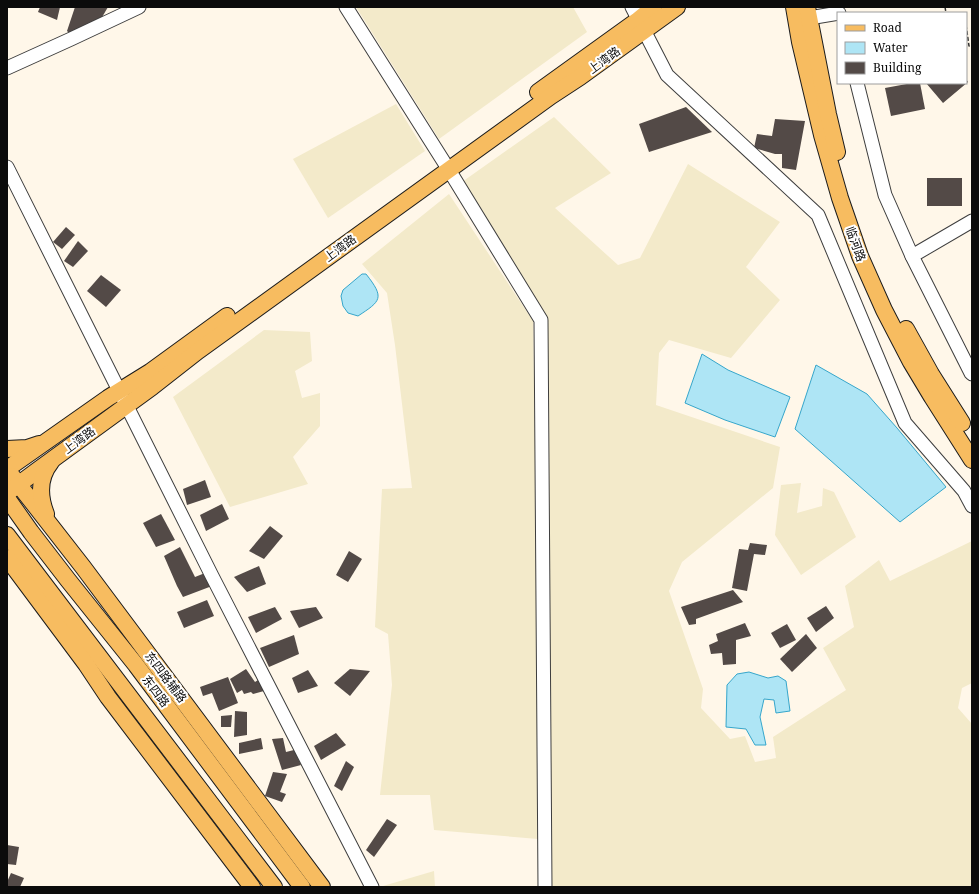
<svg xmlns="http://www.w3.org/2000/svg" width="979" height="894" font-family="'Noto Serif','Noto Sans SC',serif">
<rect width="100%" height="100%" fill="#fff7e9"/>
<!-- farmland -->
<g fill="#f3eaca">
<polygon points="356,7 573,7 587,32 439,139"/>
<polygon points="396,104 425,151 328,218 293,159"/>
<polygon points="554,117 611,173 555,208 618,265 640,258 688,164 780,222 746,267 780,300 731,358 669,340 659,353 656,405 780,447 773,488 682,562 669,591 703,689 701,708 730,739 745,736 755,762 776,758 773,737 846,690 823,648 854,627 845,586 879,560 890,581 972,541 972,683 962,688 958,708 972,724 972,887 551,887 549,530 545,321 462,182"/>
<polygon points="449,194 533,321 536,507 538,839 434,830 430,795 380,795 392,685 388,634 375,627 382,489 412,488 395,345 387,293 362,264"/>
<polygon points="264,330 310,332 312,361 295,371 302,398 320,393 320,426 293,457 308,484 230,507 173,397"/>
<polygon points="801,483 797,513 822,506 823,488 834,492 856,537 801,575 775,535 781,485"/>
<polygon points="434,871 435,887 383,887 383,886"/>
</g>
<!-- water -->
<g fill="#aee5f5" stroke="#36a6cb">
<path d="M 362,274 L 366,274 C 385,298 381,301 358,316 L 348,313 L 343,306 L 341,296 L 343,290 Z"/>
<polygon points="702,354 728,370 790,397 775,437 725,420 685,403"/>
<polygon points="816,365 867,394 897,428 946,487 900,522 795,429"/>
<polygon points="749,672 768,678 778,676 786,681 790,711 776,713 774,700 764,699 760,717 766,745 755,745 746,729 726,727 727,685 737,674"/>
</g>
<!-- building -->
<g fill="#534a47">
<polygon points="40,7 60,7 57,20 38,12"/>
<polygon points="75,7 108,7 98,24 71,35 67,31"/>
<polygon points="966,79 968,82 943,103 926,83 966,83"/>
<polygon points="912,83 920,83 925,109 891,116 885,88"/>
<polygon points="686,107 712,132 649,152 639,124"/>
<polygon points="775,119 805,121 796,170 782,168 782,154 775,154 754,148 757,134 772,136"/>
<rect x="927" y="178" width="35" height="28"/>
<polygon points="66,227 75,235 62,249 53,242"/>
<polygon points="78,241 88,251 73,267 64,261"/>
<polygon points="101,275 121,290 106,307 87,291"/>
<polygon points="205,480 211,497 187,505 183,489"/>
<polygon points="222,504 229,519 206,531 200,515"/>
<polygon points="161,514 175,540 156,547 143,523"/>
<polygon points="270,526 283,536 264,559 249,551"/>
<polygon points="750,543 767,545 765,555 754,554 747,591 732,588 739,549 748,550"/>
<polygon points="180,547 195,577 205,573 212,586 183,597 177,586 164,556"/>
<polygon points="349,551 362,559 348,582 336,575"/>
<polygon points="259,566 266,584 247,592 234,577"/>
<polygon points="733,590 743,602 696,619 696,624 689,625 681,607"/>
<polygon points="207,600 214,616 184,628 177,612"/>
<polygon points="826,606 834,618 816,632 807,618"/>
<polygon points="275,607 282,619 256,633 248,617"/>
<polygon points="316,607 323,618 299,628 290,611"/>
<polygon points="745,623 751,636 736,640 736,664 723,665 722,653 711,654 709,645 718,641 716,634"/>
<polygon points="787,624 796,640 780,648 771,633"/>
<polygon points="806,634 817,648 792,672 780,659"/>
<polygon points="294,635 299,654 269,667 260,648"/>
<polygon points="246,669 255,682 258,680 264,691 253,694 251,692 244,694 242,690 237,693 230,679"/>
<polygon points="350,669 370,671 350,696 334,683"/>
<polygon points="308,670 318,686 298,693 292,678"/>
<polygon points="228,677 238,703 219,711 212,693 203,696 200,687"/>
<polygon points="235,711 247,712 247,735 234,737"/>
<polygon points="232,715 231,727 221,727 221,716"/>
<polygon points="336,733 346,745 321,760 314,746"/>
<polygon points="261,738 263,749 239,754 239,743"/>
<polygon points="283,738 286,752 294,750 301,765 282,770 272,739"/>
<polygon points="346,761 354,767 342,791 334,786"/>
<polygon points="273,772 287,774 280,792 286,794 282,802 265,796"/>
<polygon points="387,819 397,825 374,857 366,850"/>
<polygon points="7,845 19,847 16,865 7,864"/>
<polygon points="11,873 24,878 20,887 7,887 7,882"/>
</g>
<g fill="none" stroke-linecap="round" stroke-linejoin="round">
<defs>
<g id="minor">
<polyline points="346,7 449,170 541,320 545,887"/>
<polyline points="632,7 667,75 818,215 905,423 964,491 972,506"/>
<polyline points="809,18 839,13"/>
<polyline points="7,68 71,39 139,7"/>
<polyline points="857,83 885,195 912,256"/>
<polyline points="7,167 212,576 372,887"/>
<polyline points="972,221 912,256 971,373 972,374"/>
</g>
<g id="major">
<polyline points="794,7 800,42 822,135 840,198 860,256 884,310 911,362 932,397 972,460"/>
<polyline points="807,7 828,114 837,152"/>
<polyline points="538,92 638,20 654,7"/>
<polyline points="906,329 931,374 962,423"/>
<polyline points="7,449 27,448 39,444"/>
<polyline points="7,469 108,398 150,372 227,316"/>
<polyline points="12,476 83,567 322,887"/>
<polyline points="7,493 38,470 152,387 198,351 551,96 580,77 677,7"/>
<polyline points="7,498 31,532 68,580 136,665 302,887"/>
<path d="M 46,514 C 39,496 38,478 51,462"/>
<polyline points="7,535 274,887"/>
<polyline points="7,558 86,664 108,697 252,887"/>
</g>
</defs>
<!-- minor casing -->
<use href="#minor" stroke="#3e3e3e" stroke-width="15"/>
<!-- major casing -->
<use href="#major" stroke="#1c1c1c" stroke-width="18"/>
<!-- path -->
<g stroke="#2d2d2d" stroke-width="1.5" stroke-dasharray="4 2" stroke-linecap="butt">
<polyline points="945,7 946,13"/>
<polyline points="966,25 969,46 972,48"/>
</g>
<!-- minor -->
<use href="#minor" stroke="#fff" stroke-width="13"/>
<!-- major -->
<use href="#major" stroke="#f7bc60" stroke-width="16"/>
</g>
<g text-anchor="middle" dominant-baseline="central" stroke-width="4" stroke-linejoin="round" paint-order="stroke">
<!-- street labels -->
<g font-size="12" fill="#0b0b0b" stroke="#fff">
<text transform="translate(604 60) rotate(-36)">上湾路</text>
<text transform="translate(856 244) rotate(70)">临河路</text>
<text transform="translate(340 248) rotate(-36)">上湾路</text>
<text transform="translate(79 440) rotate(-36)">上湾路</text>
<text transform="translate(166 677) rotate(53)">东四路辅路</text>
<text transform="translate(156 691) rotate(53)">东四路</text>
</g>
</g>
<!-- border -->
<rect width="979" height="894" fill="none" stroke="#0b0b0b" stroke-width="16"/>
<!-- legend -->
<rect x="837" y="12" width="130" height="72" fill="#ffffff" stroke="#9d9d9d"/>
<rect x="845" y="25" width="20" height="6" fill="#f7bc60" stroke="#9d9d9d"/>
<text x="873" y="32" font-size="12" fill="#0b0b0b">Road</text>
<rect x="845" y="42" width="20" height="12" fill="#aee5f5" stroke="#9d9d9d"/>
<text x="873" y="52" font-size="12" fill="#0b0b0b">Water</text>
<rect x="845" y="62" width="20" height="12" fill="#534a47" stroke="#9d9d9d"/>
<text x="873" y="72" font-size="12" fill="#0b0b0b">Building</text>
</svg>
